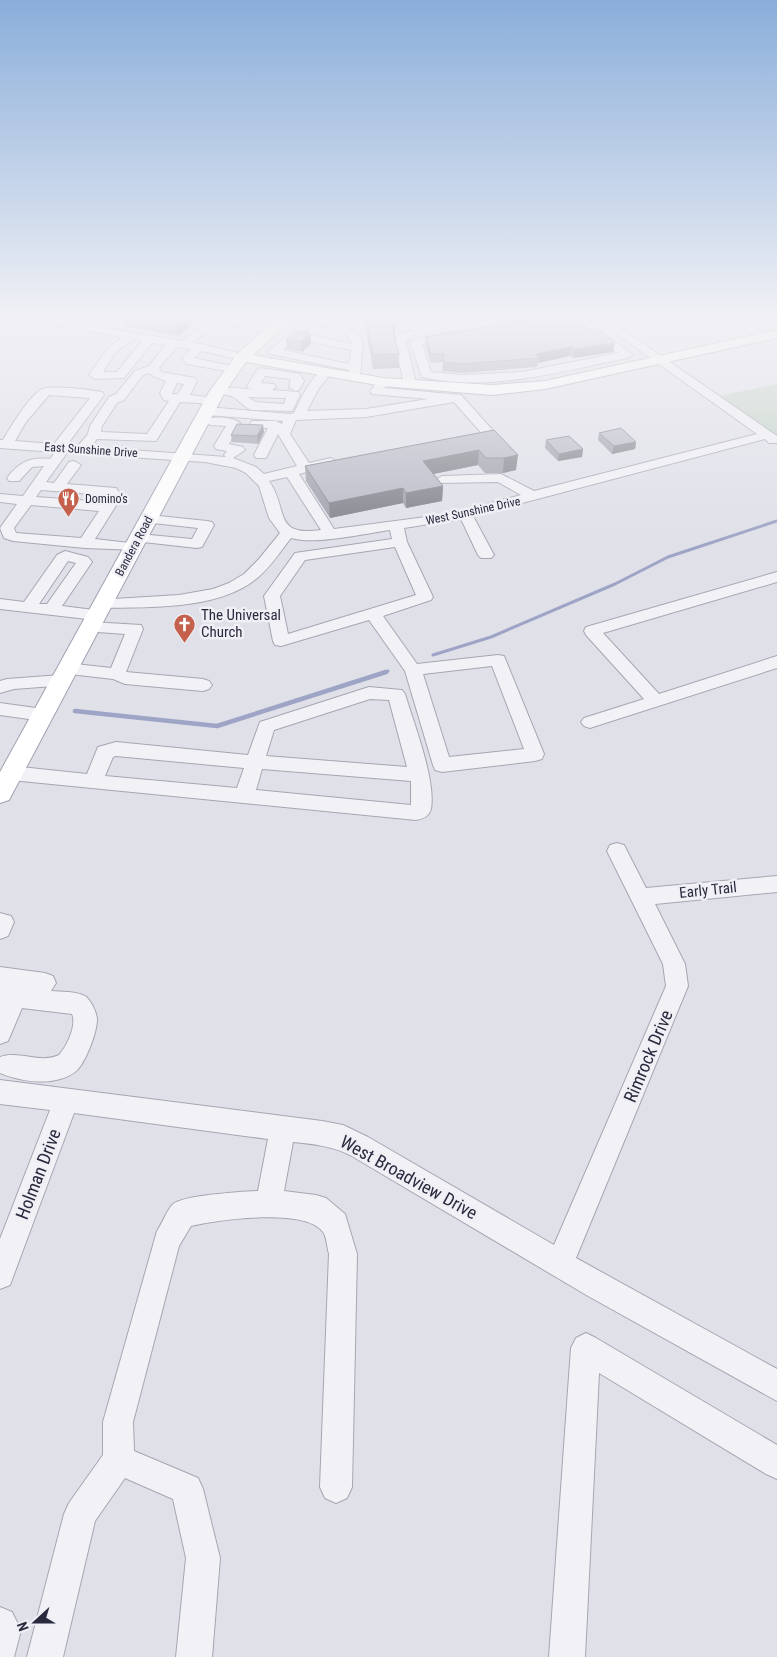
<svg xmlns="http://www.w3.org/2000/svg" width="777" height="1657" font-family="'Roboto Condensed',sans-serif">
<rect width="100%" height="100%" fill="#dfe0e8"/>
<!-- green -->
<polygon fill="#c1d1c2" points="777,384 777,436 719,396"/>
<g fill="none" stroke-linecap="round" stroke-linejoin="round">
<!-- stream-far1 -->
<g stroke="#9da4c5" stroke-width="3">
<polyline points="433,655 491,637 615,584 668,557 777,521"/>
<polyline points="382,673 388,671"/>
</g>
<!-- stream -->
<polyline stroke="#9da4c5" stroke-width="4.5" points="75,711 217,726 386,672"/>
<defs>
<g id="minor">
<path d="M 8,315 L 30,315 L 95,326 L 110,315 L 122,315 L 107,328 L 183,341 L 217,315 L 274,328 L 275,330 L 270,333 L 219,322 L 193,342 L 246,355 L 248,357 L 246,359 L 242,360 L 202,351 L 194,358 L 236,367 L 238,369 L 236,371 L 232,372 L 187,364 L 182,358 L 191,349 L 177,347 L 159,368 L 161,372 L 195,378 L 197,381 L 190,395 L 216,398 L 218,401 L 216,404 L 180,402 L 156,441 L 97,439 L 91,447 L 226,457 L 224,455 L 227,451 L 216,449 L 214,446 L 226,426 L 210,425 L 204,421 C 210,415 234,417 240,423 L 229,444 L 243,447 L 245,450 L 233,458 L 256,467 L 264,474 L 297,466 L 278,434 L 266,458 L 256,458 L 254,455 L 268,428 L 252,427 L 250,424 L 252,421 L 276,421 L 282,424 L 283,421 L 207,415 L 201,411 L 207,407 L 290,414 L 294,413 C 300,401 312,373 325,369 L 331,373 L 318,390 L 307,411 L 366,409 L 428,399 L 372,394 L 370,391 C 374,386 377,380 383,378 L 389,382 L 384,388 L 461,395 L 496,434 L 490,438 L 485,437 L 454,402 L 366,417 L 296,420 L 290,434 L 309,463 L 331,458 L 338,462 L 336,465 L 299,474 L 334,529 L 449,514 L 521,495 L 498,482 L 437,483 L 435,480 L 442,476 L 501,474 L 534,491 L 757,434 L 590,315 L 602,315 L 777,436 L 777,443 L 769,443 L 765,439 L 473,516 L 494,555 L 491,558 L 481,558 L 478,555 L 461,519 L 404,528 L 407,542 L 433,597 L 431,600 L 383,616 L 417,664 L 498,655 L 504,656 L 544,754 L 542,759 L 535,761 L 442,772 L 435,770 L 433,765 L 405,671 L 369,620 L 281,646 L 275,645 L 273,641 L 264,596 L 295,553 L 392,539 L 390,530 C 362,534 315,545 291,538 C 280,552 270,568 256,579 C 218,610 150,607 103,608 L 97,606 L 95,603 L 97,600 L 179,595 L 213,589 L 229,583 L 244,574 L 259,559 L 280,533 L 269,518 L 259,486 L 246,473 L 236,468 L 205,462 L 67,453 L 46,482 L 54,483 L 69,462 L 74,461 L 81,465 L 67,484 L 116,488 L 122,496 L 95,539 L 138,544 L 140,547 L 138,550 L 85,548 L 13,541 L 4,538 L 0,528 L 17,504 L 0,502 L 0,494 L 23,496 L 44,466 L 32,467 L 19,481 L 9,481 L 7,478 C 19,462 30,457 50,459 L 55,452 L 0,448 L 0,440 L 3,440 C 11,426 27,400 40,390 C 48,384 92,390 102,392 L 104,395 L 67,445 L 78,446 L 88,434 L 90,426 L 109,397 L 116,394 L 135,371 L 149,366 L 166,345 L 152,343 L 124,378 L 95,379 L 89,375 L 107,349 L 122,337 L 13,318 ZM 134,339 L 142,341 L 117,372 L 103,372 L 115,353 ZM 150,373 L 153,376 L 166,381 L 160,393 L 164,400 L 169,401 L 147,434 L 101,432 L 102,426 L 117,403 L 124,400 L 143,375 ZM 177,383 L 184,384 L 178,394 L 172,394 ZM 49,395 L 90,398 L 54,444 L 15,441 L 26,422 ZM 287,477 L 321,530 C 272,537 289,509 269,481 ZM 41,490 L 107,495 L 108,496 L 104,502 L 36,497 ZM 31,505 L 99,511 L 81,538 L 16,533 L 14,528 ZM 395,547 L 416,595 L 288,634 L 280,596 L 305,560 ZM 492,666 L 524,749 L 449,757 L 423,674 Z"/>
<path d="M 288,315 C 306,315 357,319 362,341 C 364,347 362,354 361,360 C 361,367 361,374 358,379 L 350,379 L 349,370 L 270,354 L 268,352 L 270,350 L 304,321 L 289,317 ZM 314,323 C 326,326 349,329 352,344 L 302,333 ZM 296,339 L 351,350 L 349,364 L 283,350 Z"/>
<path d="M 567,315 L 579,315 L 633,355 L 627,358 C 564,371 486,393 422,377 L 410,342 L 416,339 L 452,332 L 456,333 L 458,335 L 456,337 L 422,344 L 431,372 L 462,375 L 522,372 L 618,353 Z"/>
<polygon points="725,315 739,315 738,317 770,337 764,340 760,339 726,318"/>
<polygon points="412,330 417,333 406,340 416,384 410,388 404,384 394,338"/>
<path d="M 261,368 L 300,374 L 304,381 L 299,390 L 295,391 L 289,387 L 291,379 L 265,376 L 261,383 L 274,384 L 276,387 L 272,390 L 298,392 L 300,395 L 292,411 L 252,410 C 244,408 239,399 231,396 C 224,393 218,397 212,391 C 218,385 246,389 256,390 L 249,389 L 247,386 L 257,370 ZM 248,397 L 286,398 L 284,404 L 255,402 Z"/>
<polygon points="149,515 207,521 212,522 214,525 202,547 197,548 134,541 132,538 134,535 139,534 192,539 198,528 144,522 142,519 144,516"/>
<path d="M 65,551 L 88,557 L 92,562 L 62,606 L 102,611 L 104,615 L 102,619 L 96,620 L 0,609 L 0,599 L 24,602 L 57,555 ZM 68,561 L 76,563 L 47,604 L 39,604 Z"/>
<polygon points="777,572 777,582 603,633 659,694 777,656 777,668 596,726 590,728 584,726 581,722 584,718 644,699 586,635 584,631 586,627"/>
<polygon points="90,622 141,625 143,629 126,672 203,679 209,681 212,685 209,689 203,691 125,684 113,679 61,673 58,669 61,665 67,663 111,668 125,634 84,631 82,627 84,623"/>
<polygon points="61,675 67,677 70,681 67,685 14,689 0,693 0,681 7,679"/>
<path d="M 369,687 L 402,690 L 405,694 C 414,724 436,780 431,809 C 429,817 422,819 416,820 L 11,780 L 4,778 L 2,773 L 4,768 L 11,766 L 87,774 L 98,747 L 116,742 L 248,755 L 260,722 ZM 370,699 L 389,700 L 407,767 L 266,756 L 274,730 ZM 116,756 L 244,768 L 237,788 L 105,776 L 113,757 ZM 262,769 L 411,781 L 411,805 L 256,790 Z"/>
<polygon points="0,703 43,709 49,711 52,715 49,719 43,721 0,715"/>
<path d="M 617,843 L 624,845 L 646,888 L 777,876 L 777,892 L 655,904 L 685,964 L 688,986 L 576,1258 L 777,1369 L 777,1401 L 588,1296 L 350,1155 C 332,1146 313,1144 293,1142 L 284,1191 L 316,1195 L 326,1198 L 345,1214 L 357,1254 L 352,1487 L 347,1498 L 336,1503 L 325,1498 L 320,1487 L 329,1254 C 327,1248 327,1237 323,1232 C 305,1207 218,1220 191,1226 L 179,1246 L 133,1422 L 134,1451 L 198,1478 L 203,1489 L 220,1558 L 212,1657 L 176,1657 L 186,1558 L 173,1499 L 125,1478 L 95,1521 L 63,1657 L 27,1657 L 64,1514 L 69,1503 L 103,1455 L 103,1422 L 157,1231 C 162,1224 167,1210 173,1204 C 185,1195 241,1192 258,1191 L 268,1139 L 74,1113 L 10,1285 L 0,1289 L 0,1239 L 50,1110 L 0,1104 L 0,1080 L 322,1121 L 343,1125 L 368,1137 L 554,1245 L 666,986 L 663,964 L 607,851 L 610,845 Z"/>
<polygon points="0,913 11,916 14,922 8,936 0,939"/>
<path d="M 0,967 L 45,973 L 53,976 L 56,983 L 51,991 C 61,992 76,991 85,996 C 91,1000 97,1013 97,1020 C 97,1032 85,1065 75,1072 C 55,1087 21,1082 0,1073 L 0,1057 C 19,1050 40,1064 59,1055 C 67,1046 77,1025 72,1014 L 22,1008 L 8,1041 L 0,1044 Z"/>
<polygon points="586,1333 596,1338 777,1445 777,1479 766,1474 599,1373 585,1657 549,1657 571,1348 576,1338"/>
<polygon points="0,1607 12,1612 21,1630 14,1657 0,1657"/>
</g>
<polygon id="major" points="282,315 297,315 253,355 383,378 492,385 545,381 777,330 777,338 545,389 492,395 383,386 246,362 225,392 9,800 0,803 0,772 209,392 237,354"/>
</defs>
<!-- minor casing -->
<use href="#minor" stroke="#a5a6b2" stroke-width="2"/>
<!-- major casing -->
<use href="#major" stroke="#a0a1b2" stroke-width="2"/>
<!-- minor -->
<use href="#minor" fill="#f2f2f6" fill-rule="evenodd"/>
<!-- major -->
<use href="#major" fill="#fff" fill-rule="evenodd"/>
</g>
<!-- wall -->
<g fill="#9d9ea9">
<polygon points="363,315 393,315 395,336 399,354 399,368 373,369"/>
<polygon points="123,316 192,325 178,336 125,326"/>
<polygon points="590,330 615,343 613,352 573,358 570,356 538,363 537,367 462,373 442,371 443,362 431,363 425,345 426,337"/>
<polygon points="310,334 311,344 302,352 287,349 286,339"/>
<polygon points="494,430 516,470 503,473 485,473 478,465 433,474 443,486 442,501 406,508 403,503 330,518 306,481 305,466"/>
<polygon points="264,432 258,444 232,442 231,435"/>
<polygon points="599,433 636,442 635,449 612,454 598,440"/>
<polygon points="546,440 583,449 582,457 558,461 545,448"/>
</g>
<!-- shaded-wall -->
<g fill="#808189">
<polygon points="190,315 192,325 178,336 177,325"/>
<polygon points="395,322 395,336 392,325"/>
<polygon points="310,334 311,344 302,352 301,342"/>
<polygon points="615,343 613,352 573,358 574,349"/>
<polygon points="572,347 570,356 538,363 539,358 536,354"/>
<polygon points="263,425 264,432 258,444 257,436"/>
<polygon points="636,442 635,449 612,454 614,446"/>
<polygon points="583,449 582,457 558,461 559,454"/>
<polygon points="479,450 478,465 423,476 423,461"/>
<polygon points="518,455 516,470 503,473 504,458"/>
<polygon points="443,486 442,501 406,508 406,493"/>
<polygon points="403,488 403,503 330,518 329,503"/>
</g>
<!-- building -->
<g fill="#b7b8c4" stroke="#808189">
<polygon points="125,315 190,315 177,325 123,316"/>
<polygon points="365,315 393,315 395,322 392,325 399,354 373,355"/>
<polygon points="554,315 569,315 590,330 596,329 615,343 574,349 572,347 536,354 539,358 463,364 443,362 444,354 431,354 426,337"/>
<polygon points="296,331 310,334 301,342 286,339"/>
<polygon points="237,424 263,425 257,436 231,435"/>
<polygon points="621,428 636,442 614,446 599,433"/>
<polygon points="494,430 518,455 504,458 486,458 479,450 423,461 443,486 406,493 403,488 329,503 305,466"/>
<polygon points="569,436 583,449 559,454 546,440"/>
</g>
<!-- sky -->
<linearGradient id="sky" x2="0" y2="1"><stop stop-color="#8aaeda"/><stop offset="0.58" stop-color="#f1f1f5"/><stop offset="1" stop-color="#f1f1f5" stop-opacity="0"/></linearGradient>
<rect width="777" height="547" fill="url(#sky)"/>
<!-- icons -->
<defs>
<symbol id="restaurant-pin" viewBox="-11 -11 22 30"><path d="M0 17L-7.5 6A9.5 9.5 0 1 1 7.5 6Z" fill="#c5604c" stroke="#efeff5"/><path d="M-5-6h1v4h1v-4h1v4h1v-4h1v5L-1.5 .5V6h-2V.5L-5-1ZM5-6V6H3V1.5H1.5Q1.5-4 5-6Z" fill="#fff"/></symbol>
<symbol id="church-pin" viewBox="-11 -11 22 30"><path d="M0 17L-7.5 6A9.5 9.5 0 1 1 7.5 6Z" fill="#c5604c" stroke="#efeff5"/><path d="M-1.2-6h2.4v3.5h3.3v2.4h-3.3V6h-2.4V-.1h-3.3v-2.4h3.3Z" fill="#fff"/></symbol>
</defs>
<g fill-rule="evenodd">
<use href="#restaurant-pin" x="56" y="486" width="25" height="34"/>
<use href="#church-pin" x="172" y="612" width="25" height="34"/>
</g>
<g text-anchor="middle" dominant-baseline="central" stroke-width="5" stroke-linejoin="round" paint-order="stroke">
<!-- far-street labels -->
<g font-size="12" fill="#292a3e" stroke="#efeff5">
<text transform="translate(91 450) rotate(4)">East Sunshine Drive</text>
<text transform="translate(473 511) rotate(-12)">West Sunshine Drive</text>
<text transform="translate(134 546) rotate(-62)">Bandera Road</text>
</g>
<!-- far-poi labels -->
<g font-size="12" fill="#292a3e" stroke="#efeff5" text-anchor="start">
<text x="85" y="499">Domino's</text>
</g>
<!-- poi labels -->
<g font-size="15" fill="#292a3e" stroke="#efeff5" text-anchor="start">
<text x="201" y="615">The Universal<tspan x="201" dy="17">Church</tspan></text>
</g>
<!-- street labels -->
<g font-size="15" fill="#292a3e" stroke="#efeff5">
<text transform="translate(708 890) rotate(-6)">Early Trail</text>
</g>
<!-- near-street labels -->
<g font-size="18" fill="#292a3e" stroke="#efeff5">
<text transform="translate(648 1056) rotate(-67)">Rimrock Drive</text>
<text transform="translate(38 1174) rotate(-69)">Holman Drive</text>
<text transform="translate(409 1177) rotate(29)">West Broadview Drive</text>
</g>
</g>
<!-- north arrow -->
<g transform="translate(35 1622) rotate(249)" stroke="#efeff5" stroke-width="4" paint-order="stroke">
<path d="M0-4L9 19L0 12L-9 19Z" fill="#292a3e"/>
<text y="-8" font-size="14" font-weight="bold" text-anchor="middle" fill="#292a3e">N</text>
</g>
</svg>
